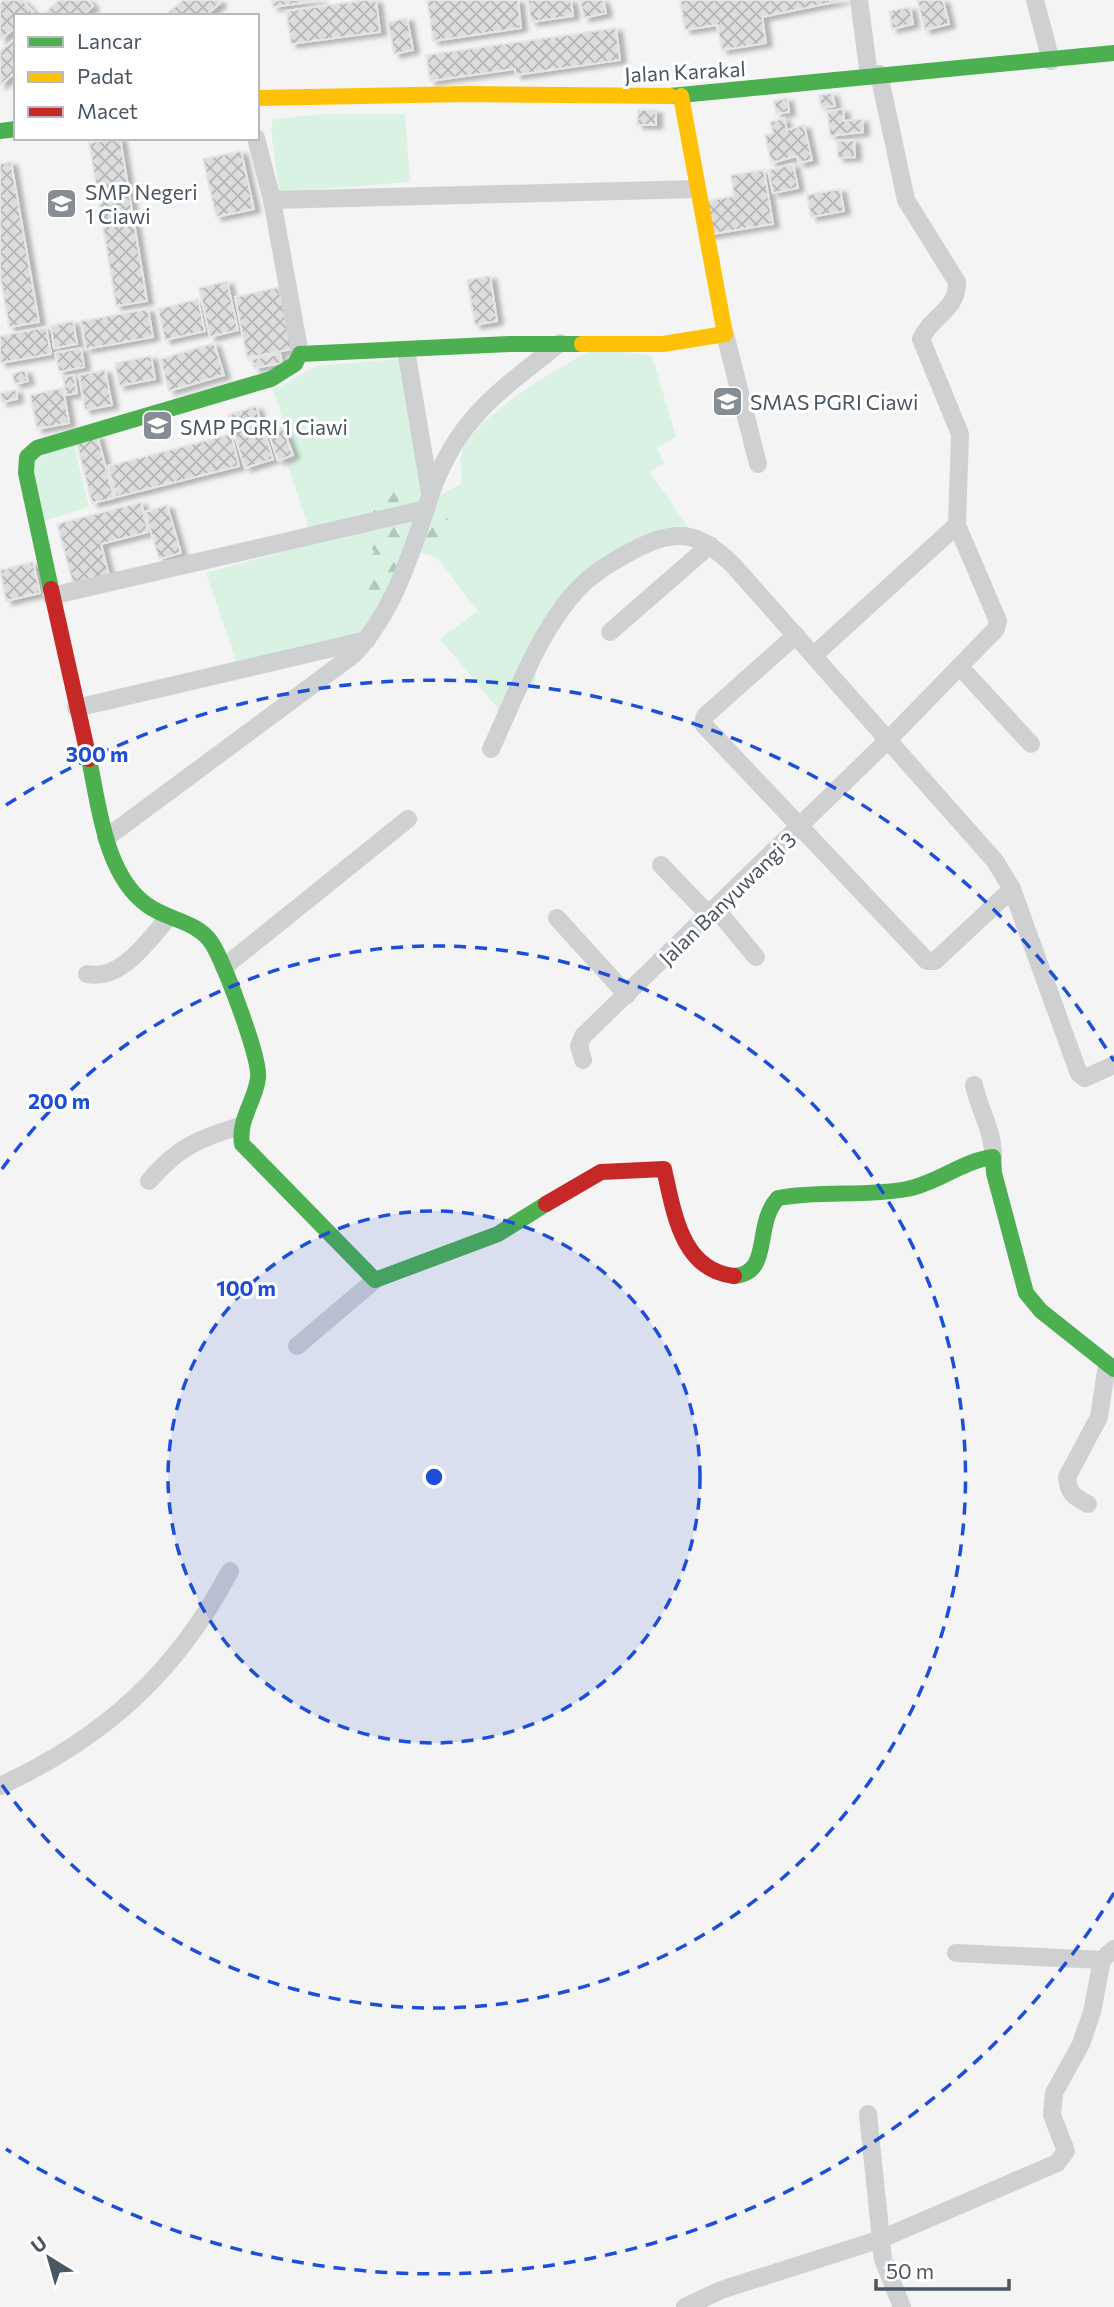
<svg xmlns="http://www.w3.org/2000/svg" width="1114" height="2307" font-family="Commissioner,sans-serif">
<defs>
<pattern id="forest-firs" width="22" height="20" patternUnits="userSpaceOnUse" patternTransform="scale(1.75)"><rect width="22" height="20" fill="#d9f2e3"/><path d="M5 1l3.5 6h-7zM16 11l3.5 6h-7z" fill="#b2c7bb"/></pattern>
<pattern id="building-cross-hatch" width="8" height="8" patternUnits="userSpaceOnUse" patternTransform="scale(1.75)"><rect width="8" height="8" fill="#ddddde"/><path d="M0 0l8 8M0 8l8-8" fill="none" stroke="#b5b6b7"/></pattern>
<filter id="shadow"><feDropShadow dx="6" dy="3.5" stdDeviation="2" flood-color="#0004"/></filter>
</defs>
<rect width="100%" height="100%" fill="#f4f4f4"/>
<!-- grass -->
<g fill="#d9f2e3">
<polygon points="322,114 405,114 410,182 279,192 271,130 273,119"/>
<path d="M 598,348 L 652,356 L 676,437 L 657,448 L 664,463 L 650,472 L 688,527 L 654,538 L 593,569 L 539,652 L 534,687 L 520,693 L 504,716 L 440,639 L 478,611 L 409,522 L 310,531 L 287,463 L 296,458 L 273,390 L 316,366 L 398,359 L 406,368 L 438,496 L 461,484 C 464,472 458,463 462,452 C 471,419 566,361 598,348 Z"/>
<polygon points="72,439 89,507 43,521 30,463"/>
<polygon points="364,529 379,555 394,608 390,619 374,638 240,672 206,573"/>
</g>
<!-- forest -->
<path fill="url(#forest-firs)" d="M 387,477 L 407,488 L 397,503 L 400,508 C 435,508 466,511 444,555 L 435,557 L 413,550 L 401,577 L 401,600 L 393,613 L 375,610 L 368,599 L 354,591 L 355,584 L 368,578 L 369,557 L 375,552 L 362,539 L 354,517 L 372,503 L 390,496 Z"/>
<!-- building -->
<g fill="url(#building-cross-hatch)" stroke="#e5e6e7" stroke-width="2" filter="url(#shadow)">
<polygon points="4,0 22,0 33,12 29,16 16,16 16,27 0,40 0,3"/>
<polygon points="59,0 88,0 93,6 82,16 41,16"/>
<polygon points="183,0 218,0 220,3 205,16 164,16"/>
<polygon points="272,0 322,0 273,7"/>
<polygon points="365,0 376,0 380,32 291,44 286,11"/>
<polygon points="427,0 518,0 521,28 433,41"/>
<polygon points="528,0 571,0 573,16 531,22"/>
<polygon points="580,0 603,0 606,13 584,18"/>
<polygon points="680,0 844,0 762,17 766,43 722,50 717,25 685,30"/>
<polygon points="917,0 943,0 949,24 925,30"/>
<polygon points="910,7 913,24 892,29 889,11"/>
<polygon points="407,18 413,50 394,54 388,22"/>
<polygon points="616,28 620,60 516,75 515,69 430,81 426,55"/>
<polygon points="16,38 16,72 0,85 0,51"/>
<polygon points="832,93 835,106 821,108 819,95"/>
<polygon points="787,98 789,112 776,114 774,101"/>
<polygon points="843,109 844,121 862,119 863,132 830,136 827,111"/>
<polygon points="638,110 656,110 656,125 637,125"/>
<polygon points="784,118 787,130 804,125 812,160 799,163 797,156 771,163 765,135 773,133 770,122"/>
<polygon points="120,138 147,301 116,306 89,143"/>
<polygon points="854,140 855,157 838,158 837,141"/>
<polygon points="241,151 254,209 216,217 203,159"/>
<polygon points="11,162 39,322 9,327 0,275 0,164"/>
<polygon points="793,164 798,188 773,193 768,170"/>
<polygon points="764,170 773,224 706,235 701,202 734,196 731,175"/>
<polygon points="840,189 844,211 811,217 807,195"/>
<polygon points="490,276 497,321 475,325 467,280"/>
<polygon points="227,281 238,330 210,337 199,288"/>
<polygon points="279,287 292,349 247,358 235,297"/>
<polygon points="198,299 205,331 165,340 158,309"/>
<polygon points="148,309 153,337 86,349 81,321"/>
<polygon points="73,321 77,344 54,348 51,326"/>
<polygon points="46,327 51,354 0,363 0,336"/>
<polygon points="214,343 224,375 169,391 160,359"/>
<polygon points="81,348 84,367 59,372 55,353"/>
<polygon points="280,354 282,363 254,368 252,359"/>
<polygon points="151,356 155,379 119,386 115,363"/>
<polygon points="25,370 28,381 15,384 12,374"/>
<polygon points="105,370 112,405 85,410 79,375"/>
<polygon points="74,375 77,393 66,395 63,377"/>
<polygon points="63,388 69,423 37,429 30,395"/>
<polygon points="16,390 17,399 2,402 0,393"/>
<polygon points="256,406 273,459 245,468 228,415"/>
<polygon points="282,426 293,455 278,461 268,431"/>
<polygon points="231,434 239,466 116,497 108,466"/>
<polygon points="97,435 114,498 92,503 76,441"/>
<polygon points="141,502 148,532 101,544 110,579 74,588 57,524"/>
<polygon points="167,505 181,553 159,559 145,512"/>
<polygon points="33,562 40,593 6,601 0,570"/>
</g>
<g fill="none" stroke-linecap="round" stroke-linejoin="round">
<!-- street -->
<g stroke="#ced0d2" stroke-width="18">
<polyline points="859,0 869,75"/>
<polyline points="1035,0 1051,61"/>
<polyline points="256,138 272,200 300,354"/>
<polyline points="272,200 697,189"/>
<polyline points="725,334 758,464"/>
<polyline points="406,350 430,493"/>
<path d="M 426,509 C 450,424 495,394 560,343"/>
<path d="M 51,596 L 426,509 C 408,562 392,614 353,655 L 106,838"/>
<polyline points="610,632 710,545"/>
<polyline points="796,635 705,716 703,724 927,961 935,961 1012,889"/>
<polyline points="814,655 957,525"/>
<polyline points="960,667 1031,744"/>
<polyline points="76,708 367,640"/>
<path d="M 491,749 C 516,695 542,622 585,582 C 599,569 617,559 634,550 C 677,527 699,532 733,565 L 995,861 L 1012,889 L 1079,1074 L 1085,1078 L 1114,1065"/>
<polyline points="661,865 709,915"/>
<polyline points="716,909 756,957"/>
<polyline points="557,918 627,995"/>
<polyline points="224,967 408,819"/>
<path d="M 87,974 C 121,981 147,942 168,918"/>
<path d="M 583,1060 L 579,1046 L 583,1036 L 887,741 L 996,629 L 998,621 L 957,525 L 960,434 L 921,339 C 931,316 958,310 957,282 L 906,200 L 879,74"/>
<path d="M 974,1085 C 979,1109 994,1133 993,1157"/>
<path d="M 149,1181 C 178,1147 198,1139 240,1126"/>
<polyline points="297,1346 375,1280"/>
<path d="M 1088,1504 C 1074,1497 1068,1493 1067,1477 L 1099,1417 L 1107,1365"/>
<path d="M 0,1786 C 104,1738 177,1672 230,1571"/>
<polyline points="956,1953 1102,1960"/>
<polyline points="868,2114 883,2259 902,2307"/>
<polyline points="685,2307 721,2290 881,2239 1057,2163 1066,2151 1052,2115 1054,2093 1081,2044 1092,2012 1102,1960 1114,1949"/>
</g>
<!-- fast -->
<g stroke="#4caf50" stroke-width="16">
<polyline points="670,96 1114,53"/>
<polyline points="0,131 16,129"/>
<polyline points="51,589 26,473 27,457 37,448 271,379 295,364 300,354 509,344 582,344"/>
<path d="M 89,759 C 99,806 105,875 147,905 C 167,920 197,921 211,942 C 223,960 261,1059 258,1078 C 255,1102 238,1119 242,1144 L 375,1280 L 498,1234 L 546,1204"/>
<path d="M 734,1276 C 773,1273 753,1225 778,1198 C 821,1190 865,1197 907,1189 C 938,1183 962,1161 993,1157 L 994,1173 L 1026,1293 L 1041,1311 L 1114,1369"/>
</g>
<!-- slow -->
<g stroke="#ffc107" stroke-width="16">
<polyline points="257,98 466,94 670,96"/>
<polyline points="582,344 663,344 725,334 681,96"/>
</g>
<!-- jam -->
<g stroke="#c62828" stroke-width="16">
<polyline points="51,589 89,759"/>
<path d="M 546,1204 L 601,1172 L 664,1169 C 674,1212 681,1270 734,1276"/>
</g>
</g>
<!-- distance rings -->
<circle cx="434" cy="1477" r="266" fill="#1d4ed8" fill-opacity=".12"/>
<g fill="none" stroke="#1d4ed8" stroke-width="3.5" stroke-dasharray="12 9">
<circle cx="434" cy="1477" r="266"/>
<path d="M2 1169A531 531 0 1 1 2 1785"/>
<path d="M1114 1893A797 797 0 0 1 6 2149M6 805A797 797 0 0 1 1114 1061"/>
</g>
<!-- icons -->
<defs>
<symbol id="school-square" viewBox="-11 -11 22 22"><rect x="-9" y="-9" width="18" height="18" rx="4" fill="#868d94" stroke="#fff"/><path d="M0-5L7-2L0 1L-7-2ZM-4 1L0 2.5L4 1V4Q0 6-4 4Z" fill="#fff"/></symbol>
</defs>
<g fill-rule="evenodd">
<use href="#school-square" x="44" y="186" width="35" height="35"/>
<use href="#school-square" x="710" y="384" width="35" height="35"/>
<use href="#school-square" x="140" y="408" width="35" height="35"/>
</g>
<g text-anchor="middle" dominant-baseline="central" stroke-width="6" stroke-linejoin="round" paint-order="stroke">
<!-- street labels -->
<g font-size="21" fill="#4a5661" stroke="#fff">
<text transform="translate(685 71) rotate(-3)">Jalan Karakal</text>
<text transform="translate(727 898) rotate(-44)">Jalan Banyuwangi 3</text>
</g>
<!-- poi labels -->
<g font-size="21" fill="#4a5661" stroke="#fff" text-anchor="start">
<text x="85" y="191">SMP Negeri<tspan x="85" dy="24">1 Ciawi</tspan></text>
<text x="750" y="401">SMAS PGRI Ciawi</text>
<text x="180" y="426">SMP PGRI 1 Ciawi</text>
</g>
</g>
<circle cx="434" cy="1477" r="10" fill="#1d4ed8" stroke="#fff" stroke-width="3.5"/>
<g font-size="21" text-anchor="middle" font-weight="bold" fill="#1d4ed8" stroke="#fff" stroke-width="6" stroke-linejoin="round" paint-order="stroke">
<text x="97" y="762">300 m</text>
<text x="59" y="1109">200 m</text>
<text x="246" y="1296">100 m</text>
</g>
<!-- legend -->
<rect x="14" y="14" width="245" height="126" fill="#ffffff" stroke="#b7bbc0" stroke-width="2"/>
<rect x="28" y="37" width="35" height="10" fill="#4caf50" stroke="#b7bbc0" stroke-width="2"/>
<text x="77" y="49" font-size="21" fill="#4a5661">Lancar</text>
<rect x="28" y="72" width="35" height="10" fill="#ffc107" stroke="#b7bbc0" stroke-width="2"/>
<text x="77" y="84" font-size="21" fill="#4a5661">Padat</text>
<rect x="28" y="107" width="35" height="10" fill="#c62828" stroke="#b7bbc0" stroke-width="2"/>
<text x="77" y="119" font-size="21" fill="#4a5661">Macet</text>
<!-- north arrow -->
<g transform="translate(49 2258) rotate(323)" stroke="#ffffff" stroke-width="5" paint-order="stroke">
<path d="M0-5L12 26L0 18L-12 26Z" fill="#4a5661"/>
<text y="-10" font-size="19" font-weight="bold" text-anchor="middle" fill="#4a5661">U</text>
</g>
<!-- scale -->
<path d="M876 2279v10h133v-10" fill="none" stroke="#4a5661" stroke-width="3.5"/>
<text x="886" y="2279" font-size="21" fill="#4a5661" stroke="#ffffff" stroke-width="5" paint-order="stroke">50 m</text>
</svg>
